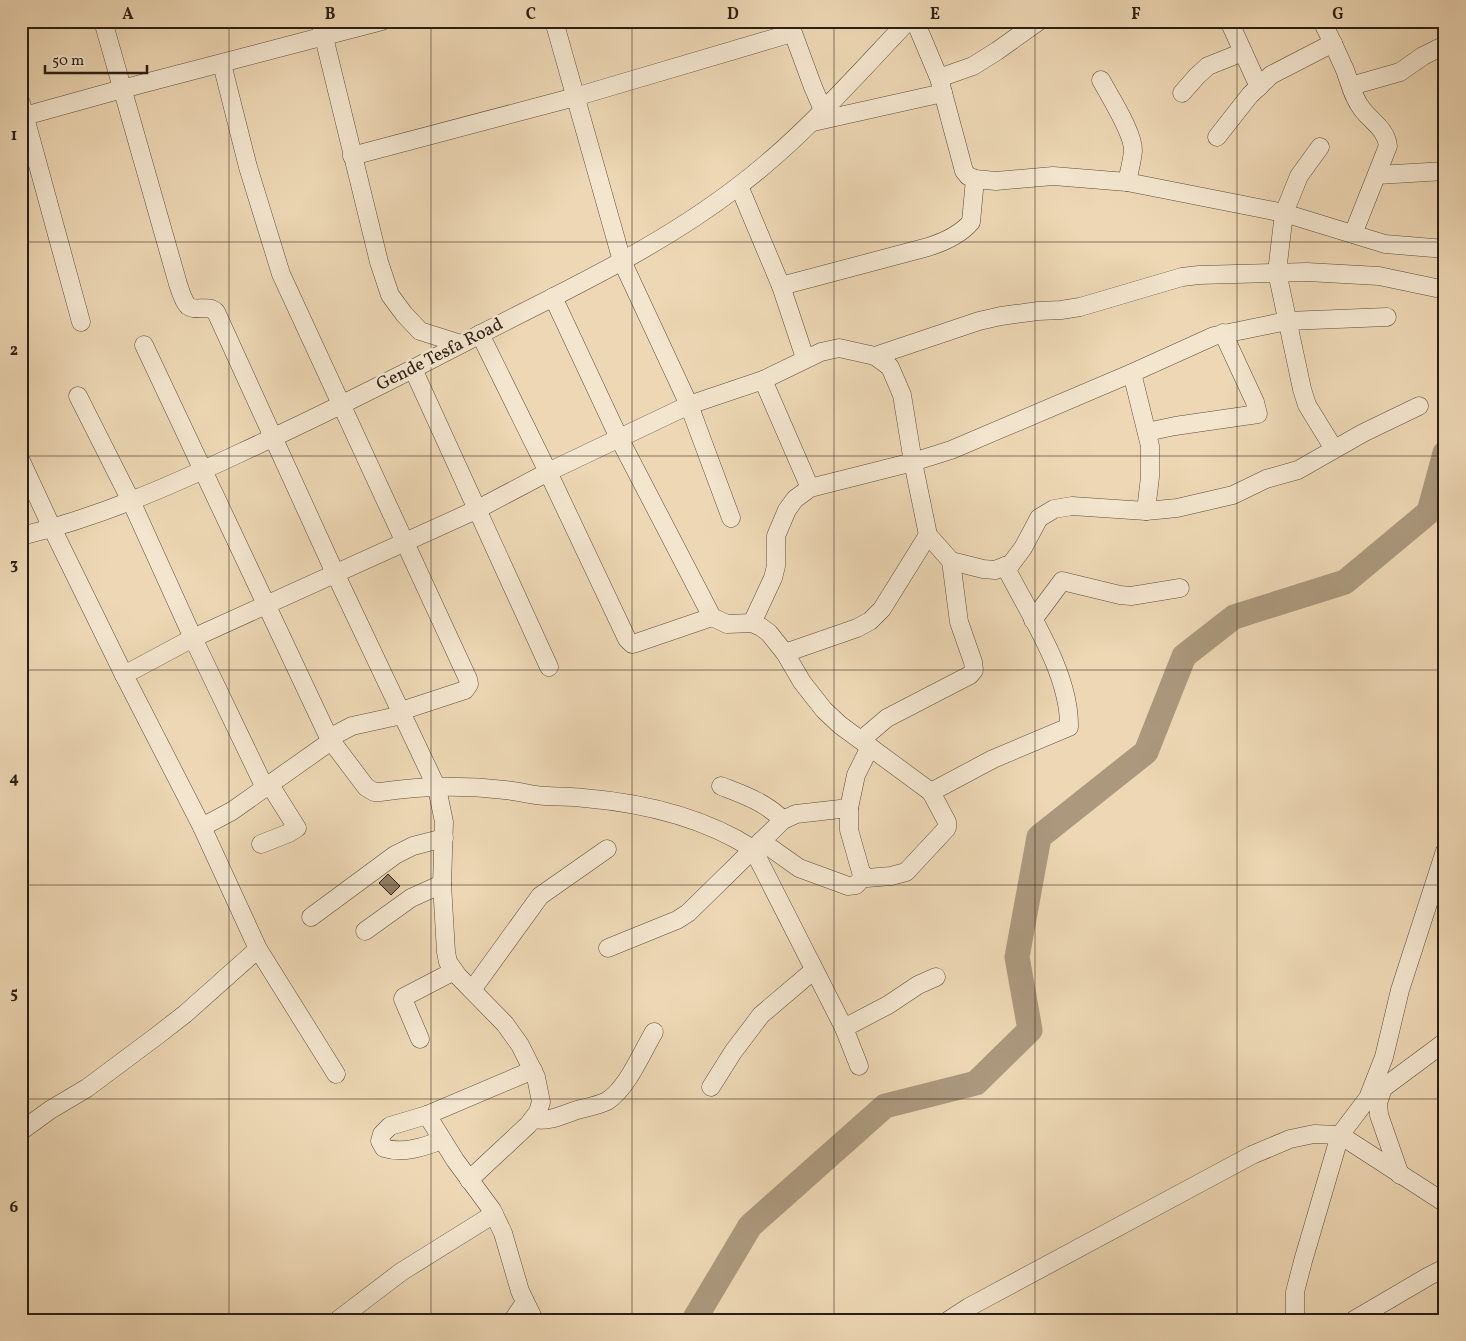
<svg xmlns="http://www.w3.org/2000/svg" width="1466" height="1341" font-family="Vollkorn,serif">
<rect width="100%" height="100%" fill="#edd7b4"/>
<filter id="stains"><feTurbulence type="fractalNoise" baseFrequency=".004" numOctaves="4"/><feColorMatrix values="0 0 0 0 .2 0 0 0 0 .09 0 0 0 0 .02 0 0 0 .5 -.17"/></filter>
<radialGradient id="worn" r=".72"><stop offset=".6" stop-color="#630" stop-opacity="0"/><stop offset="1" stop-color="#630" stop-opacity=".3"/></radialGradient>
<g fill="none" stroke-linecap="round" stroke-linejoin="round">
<!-- river -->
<polyline stroke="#ab987d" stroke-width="25" points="694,1320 750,1226 885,1106 976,1083 1030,1030 1017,957 1039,837 1146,752 1184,656 1234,617 1345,582 1429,512 1445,453"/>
</g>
<!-- building -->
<polygon fill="#907f67" stroke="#2b1f13" points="388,874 400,886 391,895 379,883"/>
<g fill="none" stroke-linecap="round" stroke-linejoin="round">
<defs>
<g id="minor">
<path d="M 103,21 L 178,284 C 180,290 183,301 188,306 C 196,312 208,304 216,312 L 335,573 L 437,788 L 444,822 L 442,884 L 446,952 L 448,962 L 458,976 L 505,1024 L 520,1045 L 536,1077 L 541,1102 L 538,1112 L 528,1125 L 469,1180"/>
<polyline points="320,21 379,262 390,295 404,314 420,331 461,344"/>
<polyline points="554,21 622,261 689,405 731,518"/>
<polyline points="915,21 939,78 964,171 968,176 975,179 996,181 1053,176 1127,182 1284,213 1385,244 1445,249"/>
<polyline points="1229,21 1259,87"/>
<path d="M 1322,21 C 1330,37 1338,54 1345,70 C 1350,83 1353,98 1362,109 C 1372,122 1386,129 1388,146 L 1353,234"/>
<polyline points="789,22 813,87 823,110"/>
<polyline points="222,64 248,167 281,274 468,679 469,684 465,690 401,711"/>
<polyline points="939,78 973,66 997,51 1039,21"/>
<path d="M 1101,80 C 1110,97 1134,134 1133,151 C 1132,162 1129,172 1127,182"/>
<polyline points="1351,86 1400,72 1423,56 1445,45"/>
<polyline points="1182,93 1197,76 1208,66 1243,52"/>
<polyline points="21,103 81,322"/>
<polyline points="21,117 122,89 382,21"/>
<polyline points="813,122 943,93"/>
<polyline points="1217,137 1250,95 1271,75 1333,43"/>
<polyline points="1320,147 1299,176 1284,213 1277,272 1302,389 1307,405 1334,449"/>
<polyline points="352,156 575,97 792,33"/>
<polyline points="1377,175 1445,171"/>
<polyline points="739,186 781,286 805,358"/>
<path d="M 781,286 L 928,247 C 944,242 960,235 971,222 L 975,179"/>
<polyline points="553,297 619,438 712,617 727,624 752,623 761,627 769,633 785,653 802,682 824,710 840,725 931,792 947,822 947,828 906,872 891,876 867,878 861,872 849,830 849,808"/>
<polyline points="480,334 548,472 627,639 632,644 636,643 712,617"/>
<path d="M 144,345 L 329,738 L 366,787 L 374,792 L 380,792 C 421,786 464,785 505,790 C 515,791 525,793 535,795 C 551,797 568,796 584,798 C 643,803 703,817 753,849 L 844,1028 L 859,1066"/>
<polyline points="875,356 890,367 902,395 913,462 928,535 951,561 983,569 995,570 1011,564 1023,548 1039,518 1054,509 1072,506 1146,511 1177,508 1233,495 1266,479 1298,470 1363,433 1419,406"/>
<polyline points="413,369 549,667"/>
<polyline points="1132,373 1150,446 1150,477 1146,511"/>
<polyline points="763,380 810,488"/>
<polyline points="78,396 131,501 193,638 265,788"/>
<polyline points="1147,432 1175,426 1258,414 1255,402 1223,333"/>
<polyline points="21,461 52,528 124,675 202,827 258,949 336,1074"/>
<path d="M 21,536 C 97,518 170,486 240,453 C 318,417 394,379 469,340 C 560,293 655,250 736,188 C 800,140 853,79 908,21"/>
<polyline points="1033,620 1062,581 1120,595 1131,596 1180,588"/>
<polyline points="752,623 773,578 776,566 776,536 787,510 795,499 810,488 913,462 951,450 1132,373 1214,336 1287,321 1387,317"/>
<polyline points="785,653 857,628 870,621 882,609 928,535"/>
<polyline points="124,675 193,638 478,509 548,472 689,405 763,380 821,352 839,348 875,356 979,321 1001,316 1038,311 1061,310 1080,307 1182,277 1199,275 1307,272 1379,276 1436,288"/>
<polyline points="329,738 352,726 402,715"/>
<polyline points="861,740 887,718 970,675 974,670 973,662 959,622 951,561"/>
<path d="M 721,786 C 744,795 765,802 783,820"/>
<path d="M 931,792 L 993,759 L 1069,727 C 1070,673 1029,614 1005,566"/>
<polyline points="202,827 232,811 331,741"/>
<polyline points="761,841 799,868 848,886 856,885 864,876"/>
<polyline points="261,844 289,833 297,828 270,785"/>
<polyline points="311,917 395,855 413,846 444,838"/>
<polyline points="365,931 411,898 442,884"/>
<polyline points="608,948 677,920 688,913 783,820 796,814 849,808 856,775 870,747"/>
<polyline points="472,990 540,896 607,849"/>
<polyline points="844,1028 888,1005 918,985 936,977"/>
<polyline points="420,1039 403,999 404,997 454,971"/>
<polyline points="711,1087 733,1052 761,1015 814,970"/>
<polyline points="427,1115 455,1160 492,1210 503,1233 520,1291 534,1320"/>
<path d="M 533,1119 C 548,1122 560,1116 574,1111 C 584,1108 597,1106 607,1101 C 627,1089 642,1052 654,1032"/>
<polyline points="21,1131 50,1110 87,1088 158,1035 185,1014 258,949"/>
<path d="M 442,1140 C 424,1147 403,1154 384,1148 L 380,1141 L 382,1134 L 390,1126 L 427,1115 L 533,1070"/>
<polyline points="1400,1175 1379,1115 1378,1103 1383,1088 1445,1042"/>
<polyline points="338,1320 401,1272 494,1214"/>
<polyline points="513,1320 525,1302"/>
<polyline points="949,1320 969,1307 1252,1155 1290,1139 1314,1134 1340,1135 1445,1203"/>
<polyline points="1295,1320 1295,1292 1303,1261 1340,1135 1368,1098 1384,1057 1400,990 1445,851"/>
<polyline points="1354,1320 1429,1276 1445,1268"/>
</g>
</defs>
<!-- minor casing -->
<use href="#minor" stroke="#5c4d3b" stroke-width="19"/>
<!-- minor -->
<use href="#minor" stroke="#f3e5ce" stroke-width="18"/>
</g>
<!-- grid -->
<path fill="none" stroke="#2b1f13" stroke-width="1" stroke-opacity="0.55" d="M 229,21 L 229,1320M 431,21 L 431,1320M 632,21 L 632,1320M 834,21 L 834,1320M 1035,21 L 1035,1320M 1237,21 L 1237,1320M 21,242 L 1445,242M 21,456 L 1445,456M 21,670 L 1445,670M 21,885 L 1445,885M 21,1099 L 1445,1099"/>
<g text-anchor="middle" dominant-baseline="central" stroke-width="5" stroke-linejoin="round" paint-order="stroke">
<!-- street labels -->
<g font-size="18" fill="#2b1f13" stroke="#f3e5ce">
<text transform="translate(440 355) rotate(-27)">Gende Tesfa Road</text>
</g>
</g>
<!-- margin -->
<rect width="1466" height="1341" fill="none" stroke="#edd7b4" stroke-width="55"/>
<!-- scale -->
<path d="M45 65v8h102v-8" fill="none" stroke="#2b1f13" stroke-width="2.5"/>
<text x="52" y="65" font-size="15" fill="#2b1f13" stroke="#f3e5ce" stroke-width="4" paint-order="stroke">50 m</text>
<rect x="28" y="28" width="1410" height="1286" fill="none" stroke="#2b1f13" stroke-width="2"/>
<g font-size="16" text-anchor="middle" font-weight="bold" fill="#2b1f13">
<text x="128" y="19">A</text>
<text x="330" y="19">B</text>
<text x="531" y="19">C</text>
<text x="733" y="19">D</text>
<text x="935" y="19">E</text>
<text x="1136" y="19">F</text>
<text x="1338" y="19">G</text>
<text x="14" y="140">1</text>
<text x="14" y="355">2</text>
<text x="14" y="569">3</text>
<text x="14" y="783">4</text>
<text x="14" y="998">5</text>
<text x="14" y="1212">6</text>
</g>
<rect width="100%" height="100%" filter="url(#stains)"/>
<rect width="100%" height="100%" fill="url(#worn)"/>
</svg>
